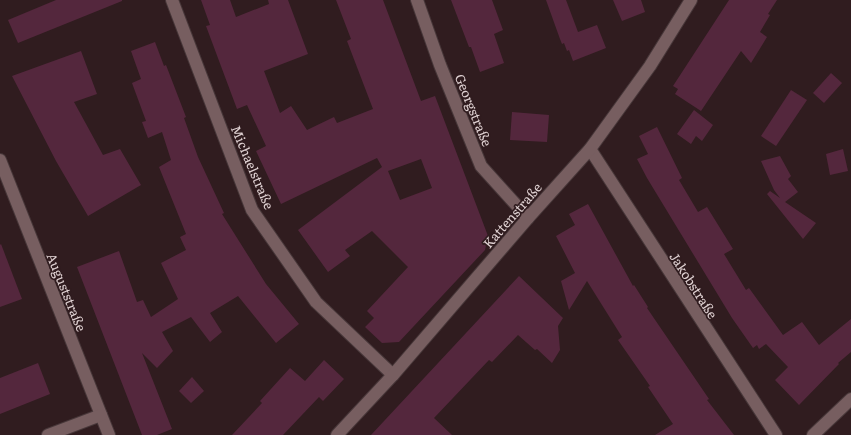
<svg xmlns="http://www.w3.org/2000/svg" width="851" height="435" font-family="Literata,serif">
<rect width="100%" height="100%" fill="#301c1f"/>
<!-- building -->
<g fill="#54273d" fill-rule="evenodd">
<polygon points="56,0 122,0 122,1 18,43 8,20"/>
<path d="M 201,0 L 230,0 L 236,17 L 269,4 L 268,0 L 288,0 L 308,54 L 264,71 L 280,113 L 291,106 L 307,130 L 334,117 L 337,123 L 373,109 L 347,41 L 351,39 L 336,0 L 383,0 L 421,101 L 435,96 L 488,236 L 485,250 L 399,342 L 382,343 L 365,327 L 374,318 L 367,311 L 408,267 L 372,231 L 345,250 L 350,256 L 328,272 L 298,230 L 382,167 L 377,158 L 281,204 L 256,151 L 266,146 L 247,105 L 237,109 L 206,26 L 210,25 ZM 421,159 L 432,188 L 400,200 L 388,171 Z"/>
<polygon points="451,0 492,0 503,30 494,34 504,63 480,72 471,47 469,47"/>
<polygon points="546,0 566,0 578,32 597,25 606,48 573,61 569,50 567,51 564,43 562,44 560,39"/>
<polygon points="613,0 641,0 645,12 622,21"/>
<polygon points="729,0 777,0 768,14 770,15 760,32 767,37 751,63 741,51 701,111 675,94 678,89 673,86"/>
<polygon points="155,42 164,66 166,65 186,117 184,118 198,157 224,213 222,214 266,284 299,324 276,343 238,296 210,313 222,332 210,342 191,317 162,332 173,351 157,368 142,353 172,429 157,435 142,435 77,267 119,251 137,302 143,300 151,317 178,299 161,263 186,250 180,237 186,234 159,167 171,160 162,132 148,138 142,122 146,121 132,83 141,79 131,51"/>
<polygon points="81,51 97,94 74,102 103,155 120,149 141,185 88,216 56,161 12,76"/>
<polygon points="831,73 842,83 824,103 813,93"/>
<polygon points="791,90 807,100 776,146 761,136"/>
<polygon points="694,110 713,125 702,141 696,136 691,144 677,134"/>
<polygon points="512,112 549,115 547,142 510,140"/>
<polygon points="657,127 682,178 679,180 698,212 707,207 733,249 724,254 746,290 749,288 783,335 802,322 819,345 851,319 851,352 838,363 839,364 799,405 775,380 788,367 766,344 759,349 757,345 753,348 732,318 647,178 637,159 648,154 639,136"/>
<polygon points="843,149 848,171 830,175 826,154"/>
<polygon points="780,156 791,176 788,179 798,192 785,202 816,223 803,239 767,194 770,191 780,198 774,190 761,161"/>
<polygon points="588,204 633,286 634,285 648,307 647,308 709,399 707,400 734,435 655,435 673,424 648,387 650,386 618,340 622,337 587,281 569,310 561,281 575,273 556,236 575,225 569,214"/>
<polygon points="1,244 22,299 0,307 0,245"/>
<polygon points="519,276 563,318 558,326 560,350 552,363 537,349 535,350 518,335 492,362 489,360 434,418 452,435 371,435"/>
<polygon points="324,360 344,379 323,401 319,397 283,435 232,435 262,403 260,401 290,368 305,381"/>
<polygon points="38,363 50,394 0,414 0,378"/>
<polygon points="192,377 204,391 191,403 179,391"/>
</g>
<g fill="none" stroke-linecap="round" stroke-linejoin="round">
<defs>
<g id="minor">
<polyline points="172,0 252,210 316,302 393,375"/>
<polyline points="417,0 440,65 481,166 528,218"/>
<polyline points="590,149 776,435"/>
<polyline points="0,160 109,435"/>
<polyline points="48,435 101,415"/>
<polyline points="337,435 393,375 528,218 590,149 650,66 691,0"/>
<polyline points="813,435 851,399"/>
</g>
</defs>
<!-- minor casing -->
<use href="#minor" stroke="#473739" stroke-width="14"/>
<!-- minor -->
<use href="#minor" stroke="#775e60" stroke-width="12"/>
</g>
<g text-anchor="middle" dominant-baseline="central" stroke-width="3.5" stroke-linejoin="round" paint-order="stroke">
<!-- street labels -->
<g font-size="13" fill="#e0d2d3" stroke="#301c1f">
<text transform="translate(474 110) rotate(68)">Georgstraße</text>
<text transform="translate(253 167) rotate(67)">Michaelstraße</text>
<text transform="translate(512 215) rotate(-49)">Kattenstraße</text>
<text transform="translate(694 285) rotate(57)">Jakobstraße</text>
<text transform="translate(67 292) rotate(68)">Auguststraße</text>
</g>
</g>
</svg>
